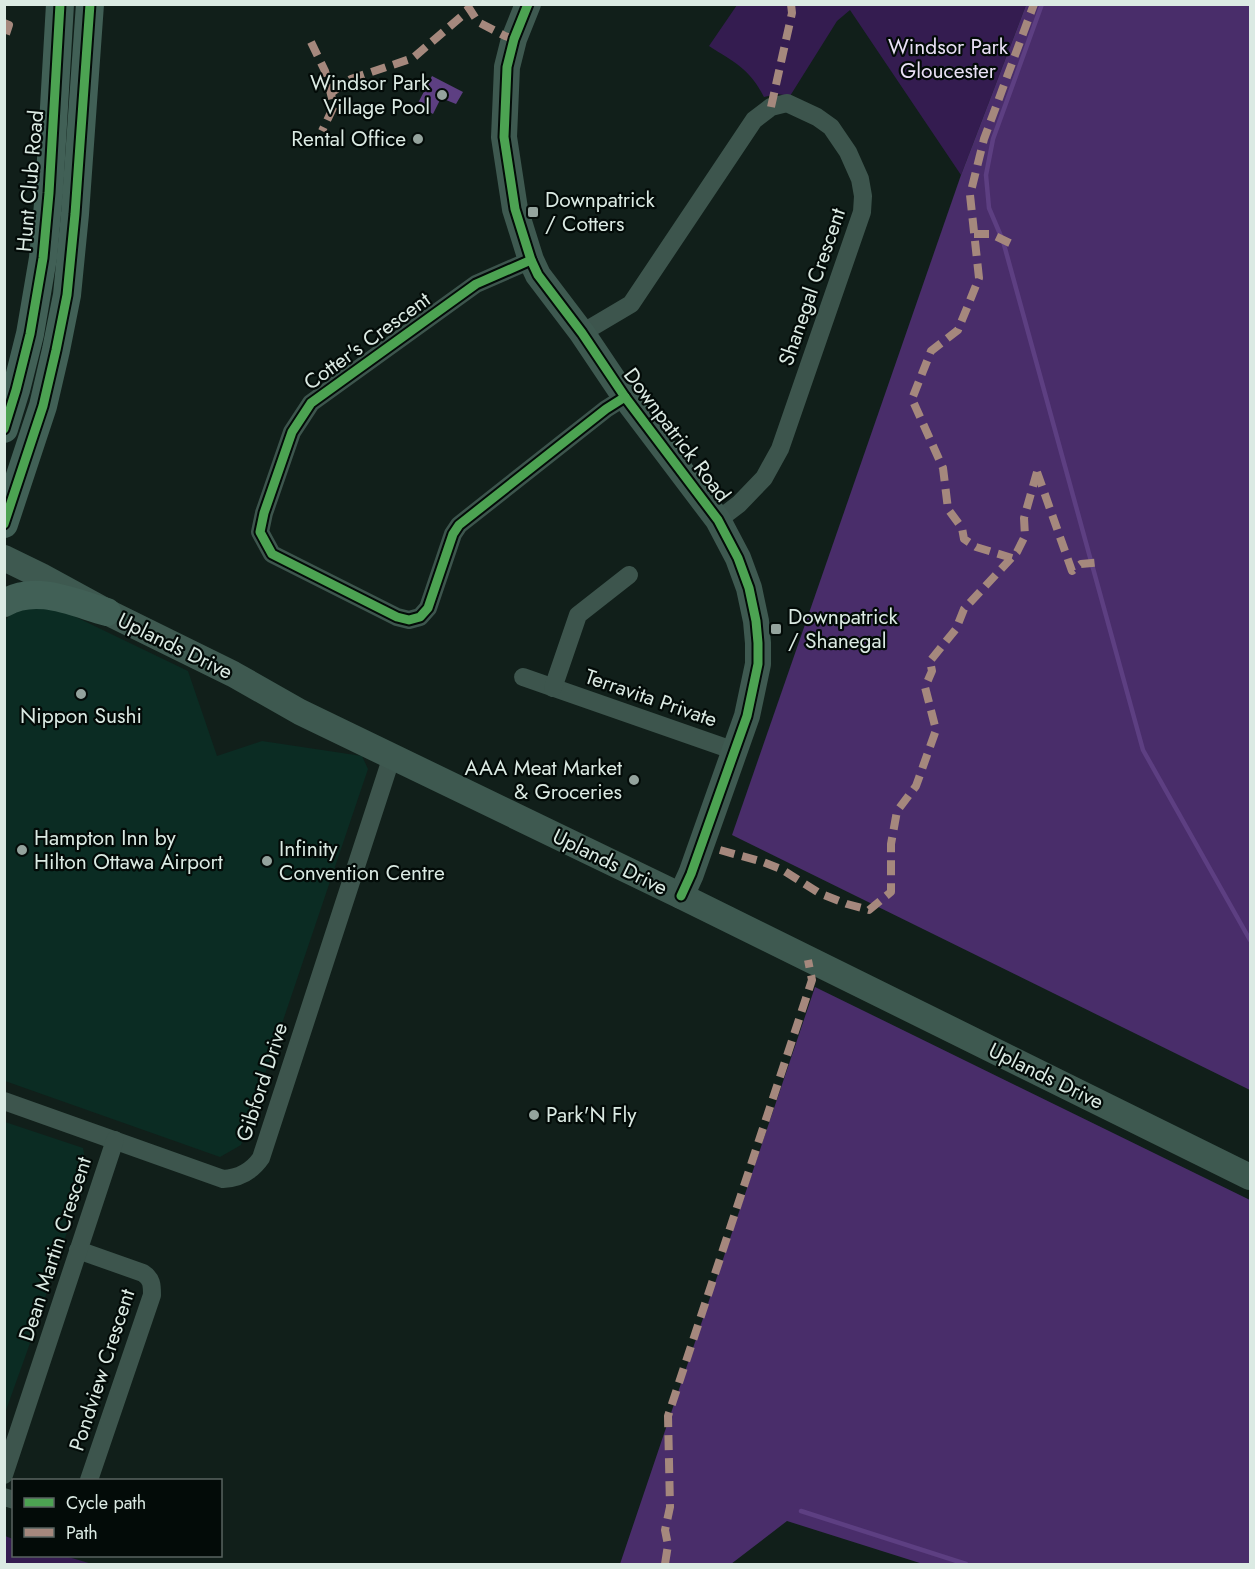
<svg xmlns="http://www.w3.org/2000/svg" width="1255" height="1569" font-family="Jost,sans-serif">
<rect width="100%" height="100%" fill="#111f1a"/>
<!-- built -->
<g fill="#0b2c23">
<polygon points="53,606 188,671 217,756 262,741 362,756 368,769 241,1145 220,1157 5,1081 4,622 10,615 28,607"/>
<polygon points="5,1122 83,1148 87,1172 29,1346 5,1413"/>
</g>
<!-- green -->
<g fill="#341c50">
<path d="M 737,5 L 1026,5 L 961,175 L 850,10 L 837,21 L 790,96 L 777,94 L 764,97 C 750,69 734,62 709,46 Z"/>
<polygon points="5,1536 13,1539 14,1556 65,1556 92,1564 5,1564"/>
</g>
<!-- forest -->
<g fill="#492d6a">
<polygon points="1026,5 1250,5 1250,1090 732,835 961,175"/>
<polygon points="815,987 1250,1200 1250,1564 923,1564 787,1521 731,1564 620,1564"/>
</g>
<!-- water -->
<polygon fill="#5d3f82" points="432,76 463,92 456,104 441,98 433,114 417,105"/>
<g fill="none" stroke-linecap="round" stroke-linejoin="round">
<!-- stream -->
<g stroke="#5d3f82" stroke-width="4.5">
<polyline points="1042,4 993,139 986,175 989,208 1003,241 1143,750 1250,940"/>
<polyline points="801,1511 966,1564"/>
</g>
<!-- street -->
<g stroke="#3d554d" stroke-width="18">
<polyline points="531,260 476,284 311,403 292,432 264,513 260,532 272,554 397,617 409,620 420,617 428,608 453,534 459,525 606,409 625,397"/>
<polyline points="582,333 631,304 754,120 771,107 787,103 817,117 831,127 848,152 860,179 863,196 862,212 780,449 764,478 739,504 718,520"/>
<polyline points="523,677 735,751"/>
<polyline points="553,688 578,615 629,575"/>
<path d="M 4,1101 L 223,1179 C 239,1178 252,1171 261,1158 L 392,756"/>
<path d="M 78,1250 L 143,1273 C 152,1279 152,1285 152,1295 L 89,1480"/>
<polyline points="4,1475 115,1140"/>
<polyline points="4,1497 14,1500"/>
</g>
<!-- secondary -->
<g stroke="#3e5950" stroke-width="26">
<polyline points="528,4 514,39 507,67 504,137 515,209 531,260 538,275 582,333 625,397 718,520 738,558 749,588 756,621 758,643 758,664 747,716 691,874 681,896"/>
<polyline points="4,558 41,576 107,612 233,674 300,712 681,896 1250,1177"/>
</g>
<!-- primary -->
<g stroke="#416056" stroke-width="28">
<polyline points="4,429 16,390 30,334 43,258 49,193 60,4"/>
<polyline points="4,524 43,406 56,350 67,295 75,214 90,4"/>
<path d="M 4,603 C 37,584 74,603 107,612"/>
</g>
<!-- quiet -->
<g stroke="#a5887d" stroke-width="8" stroke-dasharray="15 8" stroke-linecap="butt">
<polyline points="467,5 478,22 505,36 514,39"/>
<polyline points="4,23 9,25 4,40"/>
<polyline points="311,42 325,71 334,106 322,131"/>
<polyline points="331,93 351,79 413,58 470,9"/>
<polyline points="771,107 792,13 791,4"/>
<polyline points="974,234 991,234 1014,245"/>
<polyline points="1037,472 1072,571 1081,564 1101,562"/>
<polyline points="1012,558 976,547 964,539 962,528 948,509 943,468 912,399 931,351 958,330 979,278 970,195 984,139 1034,4"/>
<polyline points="720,850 763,862 781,869 819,893 847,904 869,910 891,892 891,844 897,811 916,786 936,730 925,687 932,671 930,661 956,629 964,609 1017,552 1025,536 1024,518 1037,472"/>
<polyline points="665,1564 668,1545 665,1530 670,1507 668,1416 812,980 808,960"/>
</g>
<defs>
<g id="cycleway">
<polyline points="528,4 514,39 507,67 504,137 515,209 531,260 538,275 582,333 625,397 718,520 738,558 749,588 756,621 758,643 758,664 747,716 691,874 681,896"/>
<polyline points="531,260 476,284 311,403 292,432 264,513 260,532 272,554 397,617 409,620 420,617 428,608 453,534 459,525 606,409 625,397"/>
<polyline points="4,429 16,390 30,334 43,258 49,193 60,4"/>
<polyline points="4,524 43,406 56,350 67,295 75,214 90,4"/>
</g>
</defs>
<!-- cycleway casing -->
<use href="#cycleway" stroke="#030b08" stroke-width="13"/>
<!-- cycleway -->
<use href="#cycleway" stroke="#4ca352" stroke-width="9"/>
</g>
<!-- markers -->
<g fill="#94a39d" stroke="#030b08" stroke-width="2">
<circle cx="442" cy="95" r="6"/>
<circle cx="418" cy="139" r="6"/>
<rect x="527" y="206" width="12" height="12" rx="3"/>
<rect x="770" y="623" width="12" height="12" rx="3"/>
<circle cx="81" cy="694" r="6"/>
<circle cx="634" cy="780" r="6"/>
<circle cx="22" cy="850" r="6"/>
<circle cx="267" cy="861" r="6"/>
<circle cx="534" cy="1115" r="6"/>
</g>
<g text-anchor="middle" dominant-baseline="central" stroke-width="4.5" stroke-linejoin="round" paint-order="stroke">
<!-- park labels -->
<g font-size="21" fill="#e9e0f5" stroke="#030b08">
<text x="948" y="47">Windsor Park<tspan x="948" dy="24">Gloucester</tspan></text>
</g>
<!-- poi labels -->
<g font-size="21" fill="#dbeae3" stroke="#030b08" text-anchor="start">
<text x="430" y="83" text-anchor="end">Windsor Park<tspan x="430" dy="24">Village Pool</tspan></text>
<text x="406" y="139" text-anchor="end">Rental Office</text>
<text x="545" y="200">Downpatrick<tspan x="545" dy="24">/ Cotters</tspan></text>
<text x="788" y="617">Downpatrick<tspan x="788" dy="24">/ Shanegal</tspan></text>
<text x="81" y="716" text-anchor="middle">Nippon Sushi</text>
<text x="622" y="768" text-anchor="end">AAA Meat Market<tspan x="622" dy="24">&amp; Groceries</tspan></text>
<text x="34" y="838">Hampton Inn by<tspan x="34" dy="24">Hilton Ottawa Airport</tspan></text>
<text x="279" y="849">Infinity<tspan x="279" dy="24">Convention Centre</tspan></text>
<text x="546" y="1115">Park'N Fly</text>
</g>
<!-- street labels -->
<g font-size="21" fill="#dbeae3" stroke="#030b08">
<text transform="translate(30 181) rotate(-85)">Hunt Club Road</text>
<text transform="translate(812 287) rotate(-71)">Shanegal Crescent</text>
<text transform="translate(367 341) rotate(-36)">Cotter's Crescent</text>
<text transform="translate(677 435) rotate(53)">Downpatrick Road</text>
<text transform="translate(175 646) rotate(26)">Uplands Drive</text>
<text transform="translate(651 698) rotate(19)">Terravita Private</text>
<text transform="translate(610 862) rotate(26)">Uplands Drive</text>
<text transform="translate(1046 1076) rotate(26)">Uplands Drive</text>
<text transform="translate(262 1082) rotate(-72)">Gibford Drive</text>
<text transform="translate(55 1249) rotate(-72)">Dean Martin Crescent</text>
<text transform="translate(102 1370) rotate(-72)">Pondview Crescent</text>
</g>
</g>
<!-- border -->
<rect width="1255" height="1569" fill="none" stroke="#dbeae3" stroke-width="12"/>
<!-- legend -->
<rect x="12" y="1479" width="210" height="78" fill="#030b08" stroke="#596460" stroke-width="1.5"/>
<rect x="24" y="1498" width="30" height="9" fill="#4ca352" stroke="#596460" stroke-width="1.5"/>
<text x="66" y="1509" font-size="18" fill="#dbeae3">Cycle path</text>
<rect x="24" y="1528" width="30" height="9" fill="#a5887d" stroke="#596460" stroke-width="1.5"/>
<text x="66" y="1539" font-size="18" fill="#dbeae3">Path</text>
</svg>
